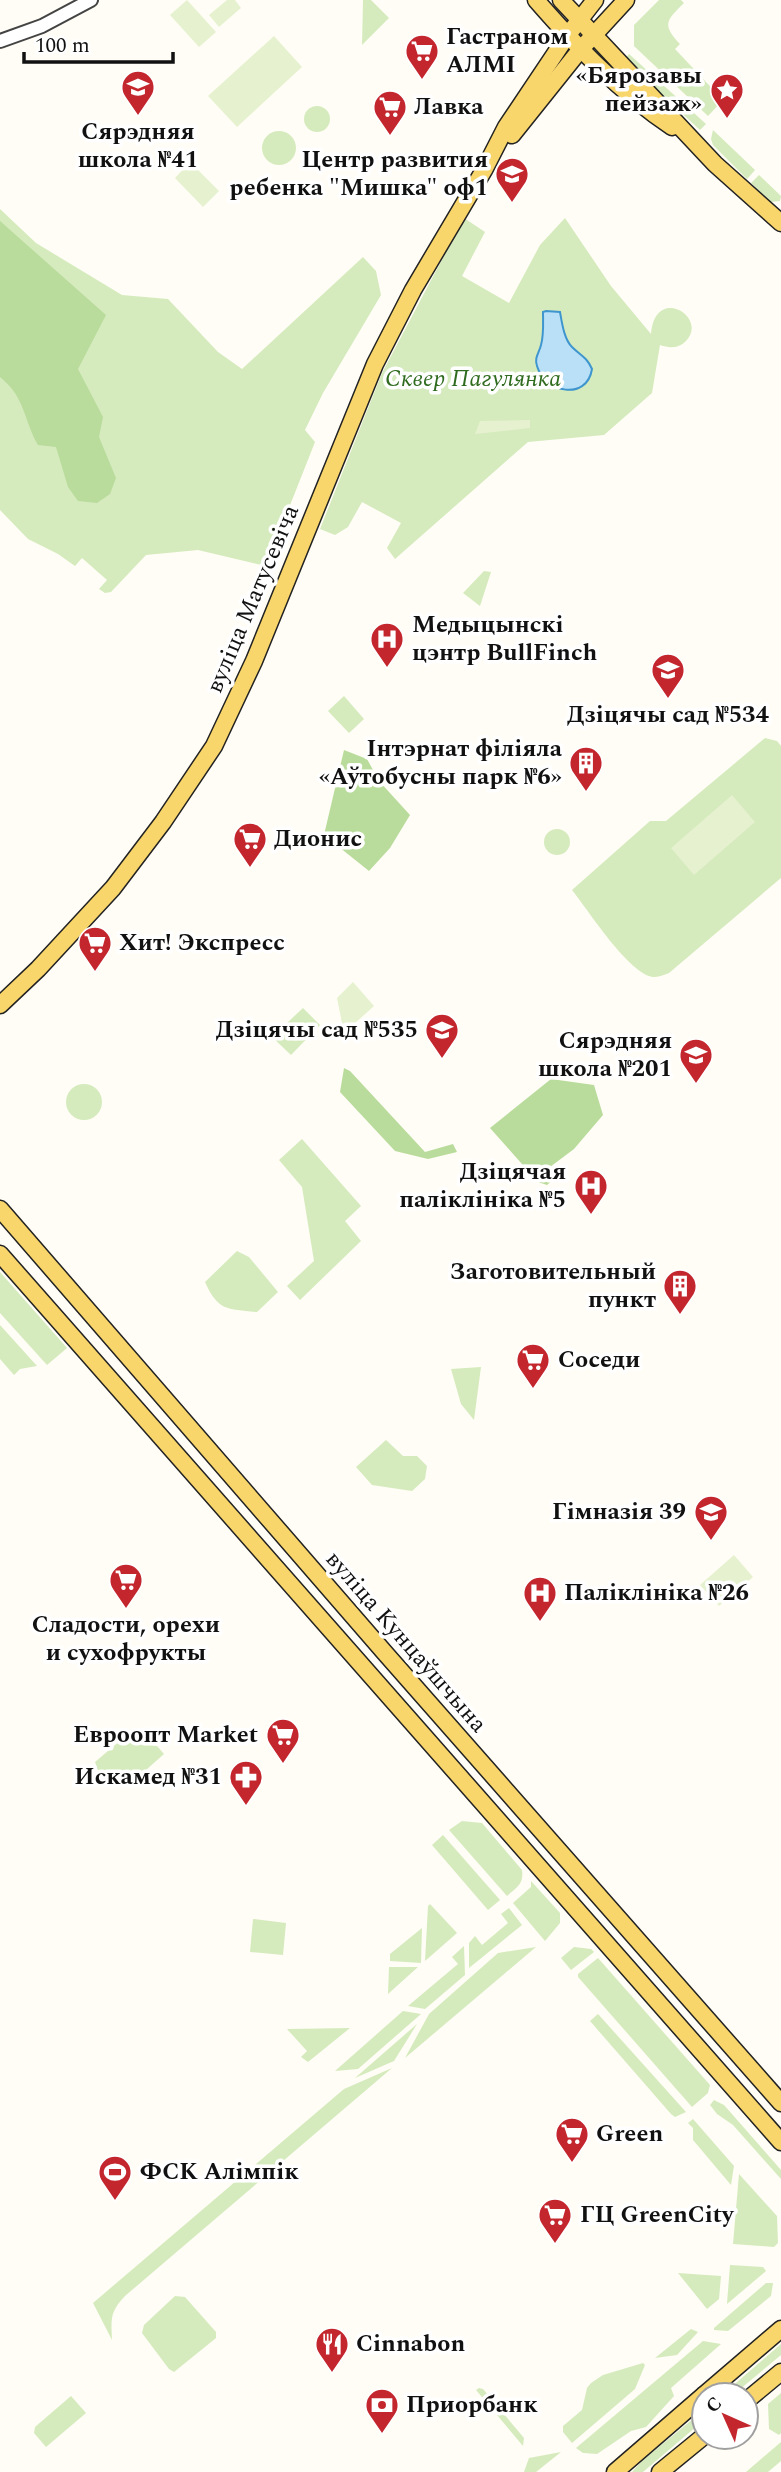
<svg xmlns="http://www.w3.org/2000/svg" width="781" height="2472" font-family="Spectral,serif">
<rect width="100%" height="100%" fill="#fffdf5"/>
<!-- green -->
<g fill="#d5ebbd">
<polygon points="363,0 371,0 389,18 362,45"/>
<path d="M 659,0 L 681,0 L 684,3 C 667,20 661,24 680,44 L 675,49 L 723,100 L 708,116 L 634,46 L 634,25 Z"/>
<polygon points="629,54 706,124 700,130 624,60"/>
<circle cx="317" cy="119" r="13"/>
<polygon points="713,130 755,170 747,179 713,145 711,139"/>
<circle cx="279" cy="148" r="17"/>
<polygon points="759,175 781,196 780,201 771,202 751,183"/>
<polygon points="0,209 36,243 122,295 168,299 218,352 242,369 363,257 376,271 381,295 323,393 305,430 315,442 266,566 198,550 146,555 111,592 105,593 99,589 107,580 82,558 75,566 58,554 28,539 0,510"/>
<path d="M 464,218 L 485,232 L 462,276 L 509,303 L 540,245 L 565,218 L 611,286 L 651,334 C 655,284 709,317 686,341 C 678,349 669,348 660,345 L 652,393 L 604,435 L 528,442 L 395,559 L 387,548 L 401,523 L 362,502 L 348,527 L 335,535 L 320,529 L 382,373 Z"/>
<polygon points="484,571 491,572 480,606 463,593"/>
<polygon points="344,696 364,719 349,733 328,711"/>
<path d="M 765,738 L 777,741 L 781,746 L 781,878 L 669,973 C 664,975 659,977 653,977 C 629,974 588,910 572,890 L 650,821 L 666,821 Z"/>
<circle cx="557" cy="842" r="13"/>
<polygon points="303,1008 320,1025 291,1055 272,1037"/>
<circle cx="84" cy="1102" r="18"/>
<polygon points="302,1139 361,1206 345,1221 361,1241 300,1300 287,1286 314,1261 302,1187 279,1160"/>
<path d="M 237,1251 L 249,1257 L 278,1292 L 257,1312 C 227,1309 218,1311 205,1282 Z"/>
<polygon points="0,1272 67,1348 47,1365 0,1313"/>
<polygon points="0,1325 37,1366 20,1369 14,1375 0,1359"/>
<polygon points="481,1367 474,1420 461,1404 451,1369"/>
<polygon points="386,1440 403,1456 417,1456 427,1466 425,1479 412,1491 372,1485 356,1467"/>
<polygon points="121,1740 157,1746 164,1754 138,1777 99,1773 95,1762"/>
<path d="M 462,1821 L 482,1823 L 522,1870 C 524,1884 517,1887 507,1896 L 449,1830 Z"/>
<polygon points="443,1835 500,1900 488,1910 432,1845"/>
<polygon points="531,1881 560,1913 560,1923 545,1941 513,1903 531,1887"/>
<polygon points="430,1904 457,1933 425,1961 428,1906"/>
<polygon points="509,1908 522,1925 469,1968 469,1943 475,1936 482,1945 508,1923 501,1914"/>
<polygon points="253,1919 286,1923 283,1955 250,1952"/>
<polygon points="422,1928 421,1963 390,1961 390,1954"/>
<polygon points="464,1946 465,1975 425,2009 408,2006 458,1964 452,1957"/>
<polygon points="536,1947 405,2058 429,2014 498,1953"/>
<polygon points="574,1947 591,1949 594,1952 571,1970 561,1958"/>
<polygon points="598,1958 710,2085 708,2093 692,2107 578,1977 578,1974"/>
<polygon points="389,1967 418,1967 388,1994"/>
<polygon points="403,2011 421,2014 358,2069 335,2071"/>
<polygon points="598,2014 686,2112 675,2117 671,2114 590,2021"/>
<polygon points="417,2024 394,2061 355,2078"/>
<polygon points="350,2028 308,2062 301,2057 307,2051 287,2029"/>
<path d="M 392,2068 L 125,2296 C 110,2312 111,2318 112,2340 L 93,2303 L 344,2089 Z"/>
<polygon points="714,2100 724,2105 781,2170 781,2179 733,2125 717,2114 710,2105"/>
<polygon points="693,2119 734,2166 731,2185 693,2140 693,2128 688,2123"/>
<polygon points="739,2174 777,2216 778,2243 774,2247 733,2244"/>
<polygon points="730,2265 763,2267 766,2271 727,2304"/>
<polygon points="678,2273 721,2276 719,2299 707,2309"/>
<polygon points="766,2283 773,2283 771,2296 728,2331 714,2330 714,2328"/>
<polygon points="175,2296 185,2297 216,2332 216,2338 174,2372 169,2369 142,2333 144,2325"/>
<polygon points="691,2329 698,2332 677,2355 655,2358"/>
<polygon points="703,2341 721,2344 671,2388 674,2396 646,2427 631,2431 597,2454 583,2453 576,2448"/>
<polygon points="781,2344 781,2355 733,2395 722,2395"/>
<polygon points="643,2363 645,2365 635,2389 572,2443 563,2432 563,2426 582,2410 587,2388 591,2383 603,2375"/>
<polygon points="479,2388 483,2389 524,2438 523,2446 476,2390"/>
<polygon points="781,2393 781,2433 779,2435 769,2429 768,2404"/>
<polygon points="71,2396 86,2413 46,2447 34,2433 35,2427"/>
<polygon points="704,2410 704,2420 643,2472 632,2472 643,2460"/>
<polygon points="781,2442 781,2461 768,2472 746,2472"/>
<polygon points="561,2452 536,2472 524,2472 529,2458"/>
</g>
<!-- forest -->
<g fill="#b9dc9c">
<path d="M 0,221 L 106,315 L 78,369 L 103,417 L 99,437 L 116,478 L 110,494 L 97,503 L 78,501 L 68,487 L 56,447 L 38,445 C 23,419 26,398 0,377 Z"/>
<polygon points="344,750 367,759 379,781 410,815 390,848 369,871 324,835"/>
<polygon points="344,1068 350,1071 425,1152 453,1144 457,1152 428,1159 395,1151 340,1092"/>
<polygon points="551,1079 594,1085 603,1115 574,1149 550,1167 554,1179 547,1185 538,1182 490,1128"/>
</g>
<!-- pitch -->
<g fill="#e6f2cf">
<polygon points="187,0 216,32 199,47 170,15"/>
<polygon points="227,0 235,0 241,8 219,27 209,15"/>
<polygon points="274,36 302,67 237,127 208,96"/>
<polygon points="190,162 219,191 203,207 175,178"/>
<polygon points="530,420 530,428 475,434 480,421"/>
<polygon points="732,795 755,822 694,875 671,848"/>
<polygon points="353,982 374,1006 344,1033 337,998"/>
<polygon points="734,1555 753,1577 719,1606 700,1585"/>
</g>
<!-- water -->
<path fill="#b9e0f7" stroke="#3f96cf" stroke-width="2" d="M 546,311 L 560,312 C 562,323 564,339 572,347 C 580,355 587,357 592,369 C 587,401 545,393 537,366 C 534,358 539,353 541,345 C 544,335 543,322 543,312 Z"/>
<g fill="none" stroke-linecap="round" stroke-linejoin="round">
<defs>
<polyline id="minor" points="0,41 42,26 91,0"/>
<g id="major">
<path d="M 536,0 C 577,47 619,91 672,127"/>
<polyline points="561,0 715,164 781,223"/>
<polyline points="512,135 580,50 626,0"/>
<polyline points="0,1005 38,969 113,888 163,822 214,746 254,661 375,364 413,290 484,170 506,127 567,36 595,0"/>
<polyline points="0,1209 385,1653 781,2103"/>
<polyline points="0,1254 781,2142"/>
<polyline points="704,2395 781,2329"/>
<polyline points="746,2401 781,2372"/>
<polyline points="615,2472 704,2395"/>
<polyline points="660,2472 704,2436"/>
</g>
</defs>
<!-- minor casing -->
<use href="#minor" stroke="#444" stroke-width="16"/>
<!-- major casing -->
<use href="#major" stroke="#222" stroke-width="19"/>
<!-- minor -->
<use href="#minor" stroke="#fff" stroke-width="12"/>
<!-- major -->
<use href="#major" stroke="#f9d66b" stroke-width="16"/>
</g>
<!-- icons -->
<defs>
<symbol id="supermarket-pin" viewBox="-11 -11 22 30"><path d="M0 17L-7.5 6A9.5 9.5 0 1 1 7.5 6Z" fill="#c4262e" stroke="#fff"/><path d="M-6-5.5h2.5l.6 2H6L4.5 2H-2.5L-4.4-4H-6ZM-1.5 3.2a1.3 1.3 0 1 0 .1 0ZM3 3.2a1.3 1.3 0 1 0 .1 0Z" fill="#fff"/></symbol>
<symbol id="school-pin" viewBox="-11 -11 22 30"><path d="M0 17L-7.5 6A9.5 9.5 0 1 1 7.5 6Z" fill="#c4262e" stroke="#fff"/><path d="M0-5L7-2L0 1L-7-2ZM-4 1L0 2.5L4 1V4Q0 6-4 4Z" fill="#fff"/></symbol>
<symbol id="sight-pin" viewBox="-11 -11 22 30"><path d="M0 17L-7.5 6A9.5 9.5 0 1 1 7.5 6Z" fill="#c4262e" stroke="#fff"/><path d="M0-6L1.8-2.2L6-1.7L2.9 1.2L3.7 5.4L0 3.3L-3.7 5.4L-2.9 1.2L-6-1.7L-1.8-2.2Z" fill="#fff"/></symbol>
<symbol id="hospital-pin" viewBox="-11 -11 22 30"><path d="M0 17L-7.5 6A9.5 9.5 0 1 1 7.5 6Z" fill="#c4262e" stroke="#fff"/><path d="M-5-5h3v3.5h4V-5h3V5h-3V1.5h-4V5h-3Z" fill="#fff"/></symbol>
<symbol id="building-pin" viewBox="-11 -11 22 30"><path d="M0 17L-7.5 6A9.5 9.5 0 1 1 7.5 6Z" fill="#c4262e" stroke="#fff"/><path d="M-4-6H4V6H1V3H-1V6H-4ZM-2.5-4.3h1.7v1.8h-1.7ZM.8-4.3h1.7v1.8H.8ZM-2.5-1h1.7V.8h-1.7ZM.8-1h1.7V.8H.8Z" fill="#fff"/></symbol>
<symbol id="pharmacy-pin" viewBox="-11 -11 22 30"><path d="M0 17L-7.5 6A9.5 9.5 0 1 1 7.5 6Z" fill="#c4262e" stroke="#fff"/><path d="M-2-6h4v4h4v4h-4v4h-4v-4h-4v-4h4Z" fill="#fff"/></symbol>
<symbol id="stadium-pin" viewBox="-11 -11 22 30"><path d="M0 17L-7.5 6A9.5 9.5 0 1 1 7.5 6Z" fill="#c4262e" stroke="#fff"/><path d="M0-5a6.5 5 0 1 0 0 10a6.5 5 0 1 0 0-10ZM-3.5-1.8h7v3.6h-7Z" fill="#fff"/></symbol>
<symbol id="restaurant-pin" viewBox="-11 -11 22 30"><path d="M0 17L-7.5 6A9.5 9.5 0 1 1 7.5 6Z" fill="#c4262e" stroke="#fff"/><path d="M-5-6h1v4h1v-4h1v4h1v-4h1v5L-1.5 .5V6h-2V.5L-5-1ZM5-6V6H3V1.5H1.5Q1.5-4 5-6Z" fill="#fff"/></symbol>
<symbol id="bank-pin" viewBox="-11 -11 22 30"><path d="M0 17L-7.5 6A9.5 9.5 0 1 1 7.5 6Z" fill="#c4262e" stroke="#fff"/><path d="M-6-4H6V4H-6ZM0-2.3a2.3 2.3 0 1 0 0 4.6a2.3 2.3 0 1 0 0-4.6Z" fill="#fff"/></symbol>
</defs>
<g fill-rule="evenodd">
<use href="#supermarket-pin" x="403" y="32" width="38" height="52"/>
<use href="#school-pin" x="119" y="68" width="38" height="52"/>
<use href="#sight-pin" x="708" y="71" width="38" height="52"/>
<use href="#supermarket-pin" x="371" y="88" width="38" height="52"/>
<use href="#school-pin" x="493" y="155" width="38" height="52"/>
<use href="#hospital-pin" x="368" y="620" width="38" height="52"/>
<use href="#school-pin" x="649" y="651" width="38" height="52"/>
<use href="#building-pin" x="567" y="744" width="38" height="52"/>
<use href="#supermarket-pin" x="231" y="820" width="38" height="52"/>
<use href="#supermarket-pin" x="76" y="924" width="38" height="52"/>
<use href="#school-pin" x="423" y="1011" width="38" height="52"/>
<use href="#school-pin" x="677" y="1036" width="38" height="52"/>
<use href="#hospital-pin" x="572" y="1167" width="38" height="52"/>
<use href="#building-pin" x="661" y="1267" width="38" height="52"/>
<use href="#supermarket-pin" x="514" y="1341" width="38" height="52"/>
<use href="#school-pin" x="692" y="1493" width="38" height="52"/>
<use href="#supermarket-pin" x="107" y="1561" width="38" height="52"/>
<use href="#hospital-pin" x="521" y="1574" width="38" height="52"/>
<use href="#supermarket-pin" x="264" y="1716" width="38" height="52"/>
<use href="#pharmacy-pin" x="227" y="1758" width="38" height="52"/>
<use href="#supermarket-pin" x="553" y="2115" width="38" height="52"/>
<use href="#stadium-pin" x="96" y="2153" width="38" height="52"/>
<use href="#supermarket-pin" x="536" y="2196" width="38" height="52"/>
<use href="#restaurant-pin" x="313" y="2325" width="38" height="52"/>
<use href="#bank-pin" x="363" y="2386" width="38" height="52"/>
</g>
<g text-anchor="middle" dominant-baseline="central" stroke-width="7" stroke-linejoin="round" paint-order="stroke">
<!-- poi labels -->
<g font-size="24" font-weight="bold" fill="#111" stroke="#fff" text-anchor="start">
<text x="446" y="37">Гастраном<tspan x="446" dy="28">АЛМІ</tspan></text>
<text x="702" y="76" text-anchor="end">«Бярозавы<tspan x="702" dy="28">пейзаж»</tspan></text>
<text x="414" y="107">Лавка</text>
<text x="138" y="132" text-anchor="middle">Сярэдняя<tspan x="138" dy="28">школа №41</tspan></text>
<text x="488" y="160" text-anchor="end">Центр развития<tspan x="488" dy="28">ребенка "Мишка" оф1</tspan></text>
<text x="412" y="625">Медыцынскі<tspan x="412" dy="28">цэнтр BullFinch</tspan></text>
<text x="668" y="715" text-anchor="middle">Дзіцячы сад №534</text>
<text x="562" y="749" text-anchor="end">Інтэрнат філіяла<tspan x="562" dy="28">«Аўтобусны парк №6»</tspan></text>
<text x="274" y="839">Дионис</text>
<text x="119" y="943">Хит! Экспресс</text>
<text x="418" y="1030" text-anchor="end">Дзіцячы сад №535</text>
<text x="672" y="1041" text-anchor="end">Сярэдняя<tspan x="672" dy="28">школа №201</tspan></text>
<text x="566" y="1172" text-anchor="end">Дзіцячая<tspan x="566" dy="28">паліклініка №5</tspan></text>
<text x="656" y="1272" text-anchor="end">Заготовительный<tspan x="656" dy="28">пункт</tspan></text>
<text x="558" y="1360">Соседи</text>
<text x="686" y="1512" text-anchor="end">Гімназія 39</text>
<text x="564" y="1593">Паліклініка №26</text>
<text x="126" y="1625" text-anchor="middle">Сладости, орехи<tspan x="126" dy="28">и сухофрукты</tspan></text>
<text x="258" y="1735" text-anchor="end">Евроопт Market</text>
<text x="222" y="1777" text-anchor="end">Искамед №31</text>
<text x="596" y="2134">Green</text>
<text x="140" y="2172">ФСК Алімпік</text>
<text x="580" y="2215">ГЦ GreenCity</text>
<text x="356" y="2344">Cinnabon</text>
<text x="406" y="2405">Приорбанк</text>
</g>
<!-- park labels -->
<g font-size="24" font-style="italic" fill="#2f6b1f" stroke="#fff">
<text x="473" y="379">Сквер Пагулянка</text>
</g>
<!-- street labels -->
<g font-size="24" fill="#111" stroke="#fff">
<text transform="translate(253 599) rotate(-67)">вуліца Матусевіча</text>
<text transform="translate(406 1642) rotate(49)">вуліца Кунцаўшчына</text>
</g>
</g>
<!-- north arrow -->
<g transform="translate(725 2416) rotate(315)"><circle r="33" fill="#ffffff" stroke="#a0a0a0" stroke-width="2"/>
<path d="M0-5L12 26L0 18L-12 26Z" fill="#c4262e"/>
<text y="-10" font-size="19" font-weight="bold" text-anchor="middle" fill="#111111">С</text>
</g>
<!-- scale -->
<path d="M24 52v10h149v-10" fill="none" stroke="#111111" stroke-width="3.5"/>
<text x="35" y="52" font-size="21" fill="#111111" stroke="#ffffff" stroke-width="5" paint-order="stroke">100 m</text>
</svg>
